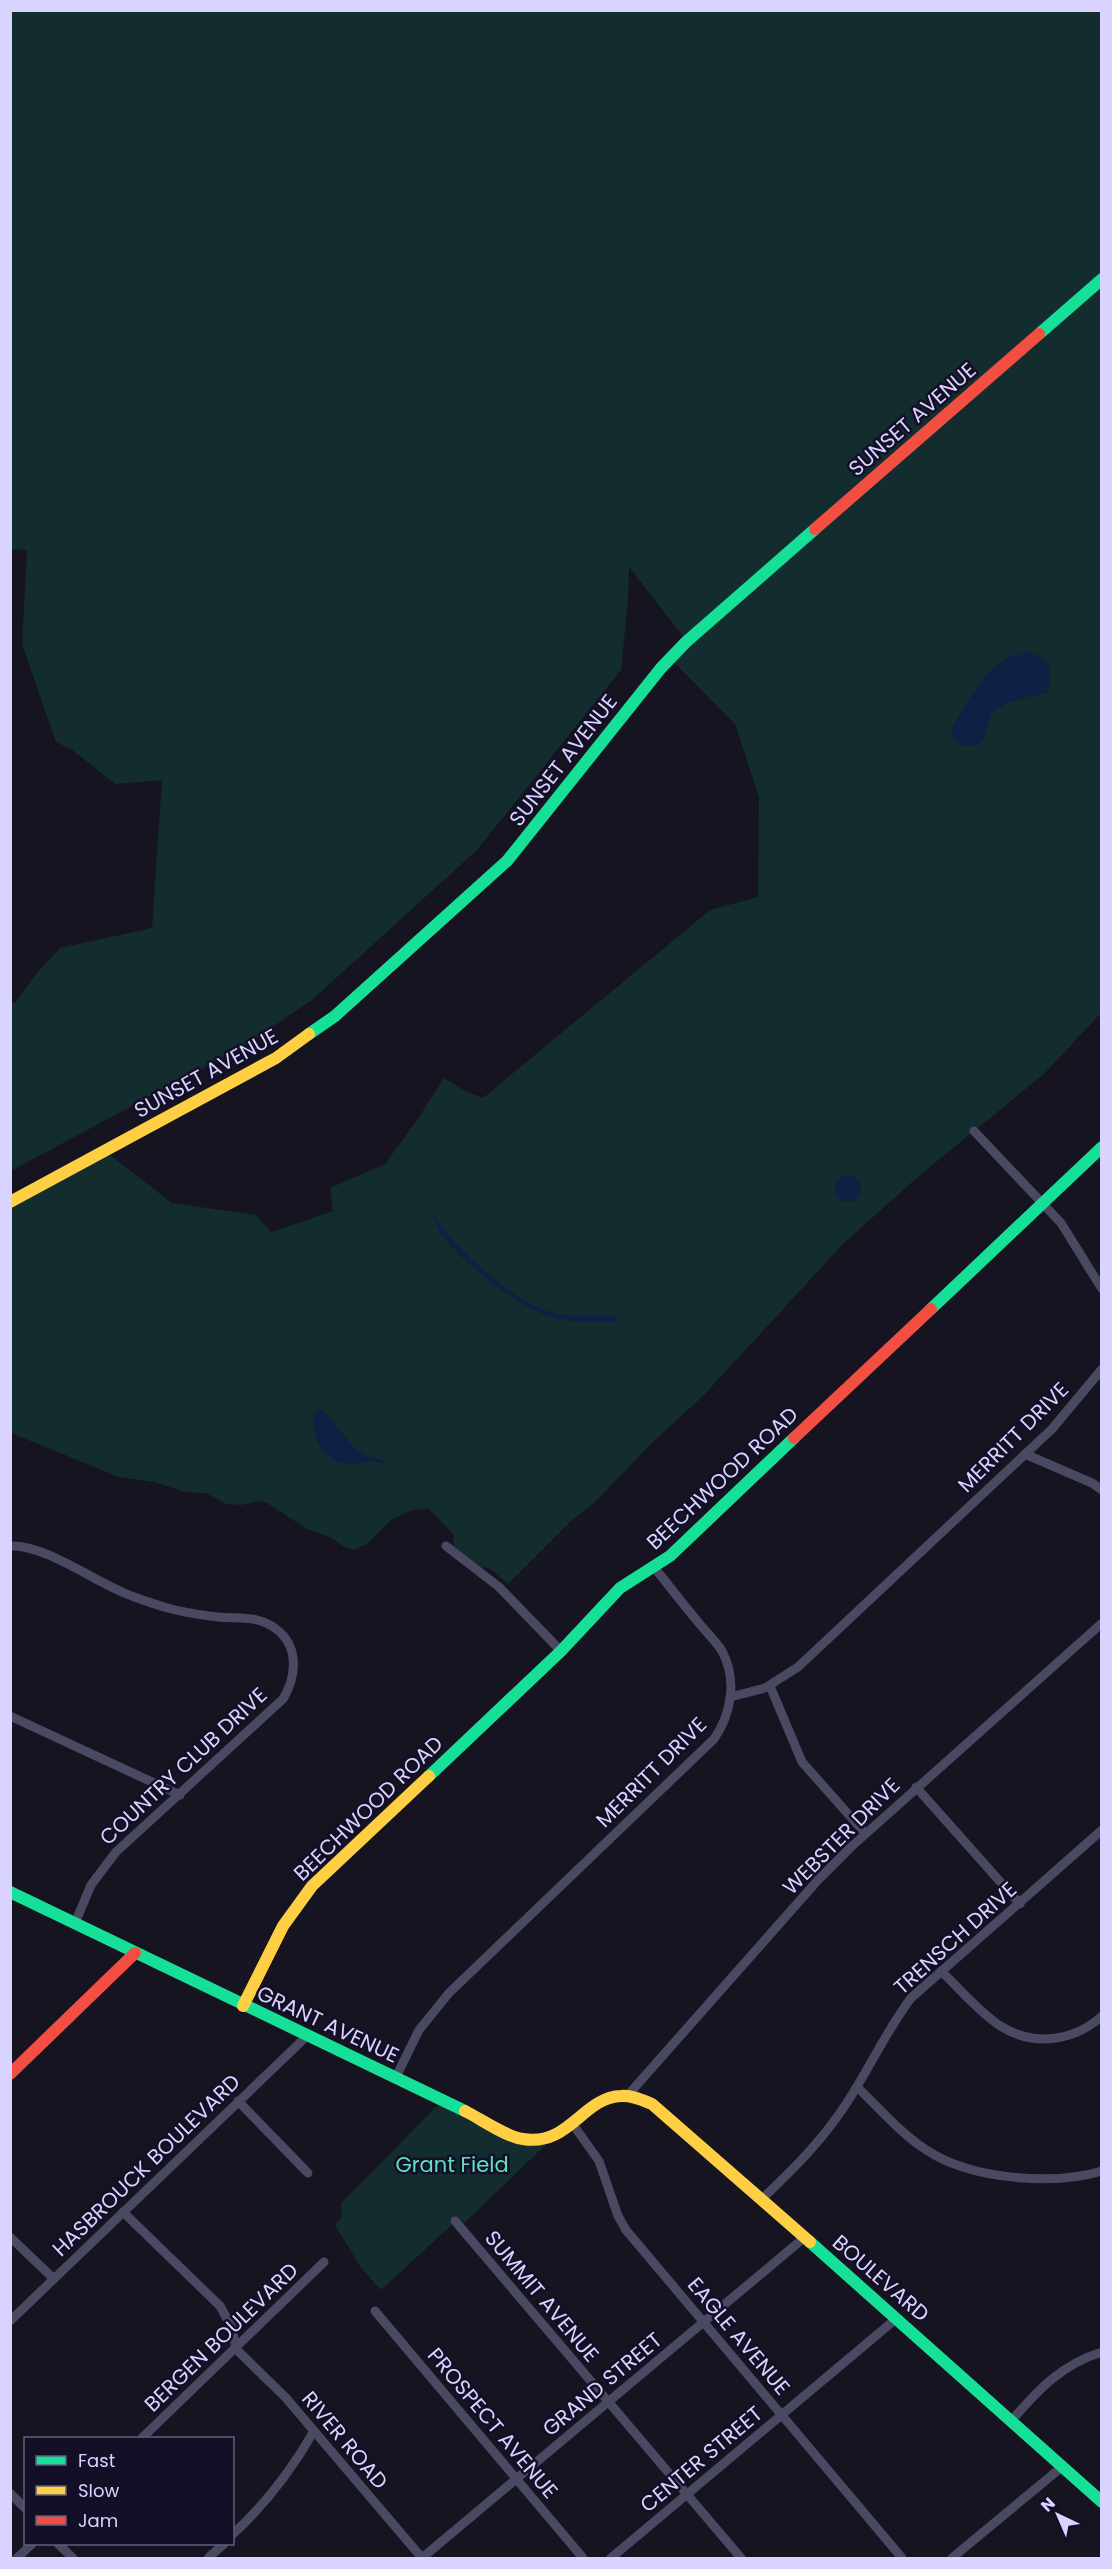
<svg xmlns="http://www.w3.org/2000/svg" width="1112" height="2569" font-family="Poppins,sans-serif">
<rect width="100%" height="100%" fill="#161421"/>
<!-- green -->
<g fill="#132c2d">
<polygon points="10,11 1101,11 1101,1013 1044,1074 920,1175 843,1244 703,1396 653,1442 596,1501 569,1523 508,1584 489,1568 472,1566 454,1551 453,1534 429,1509 412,1510 391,1520 367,1544 353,1550 346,1548 332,1538 307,1529 267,1503 258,1501 241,1505 226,1504 206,1493 185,1492 154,1482 119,1477 11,1433 11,1202 105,1151 172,1203 256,1215 271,1232 333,1211 330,1188 385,1164 417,1120 444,1078 467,1092 483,1098 710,910 758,897 759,797 735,724 670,658 683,645 682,635 629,567 628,601 621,670 477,850 312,1000 249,1043 11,1171 11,1003 15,1003 36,974 60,948 152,928 162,780 115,784 71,749 56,742 22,644 27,550 10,549"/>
<polygon points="443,2100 509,2134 554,2137 460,2227 455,2222 381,2290 361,2268 335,2225 342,2217 341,2203"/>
</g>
<!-- water -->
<g fill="#0d2144">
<path d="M 1026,652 C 1053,658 1052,670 1047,693 C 1029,697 1010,699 994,711 C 984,720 991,760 956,742 L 953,737 L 952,728 C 970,699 989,657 1026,652 Z"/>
<circle cx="848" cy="1189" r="13"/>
<path d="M 433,1215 C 456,1250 516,1305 558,1314 C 577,1318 598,1315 618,1316 L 616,1321 C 593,1321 569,1324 547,1316 C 519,1307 435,1245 433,1215 Z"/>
<path d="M 322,1410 C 337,1422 348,1445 361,1453 C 368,1457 376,1458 384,1461 L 383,1464 C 369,1459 368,1463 355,1464 C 336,1466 320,1452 315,1435 C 313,1426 311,1419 316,1411 Z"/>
</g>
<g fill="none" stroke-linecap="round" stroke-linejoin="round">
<!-- street -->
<g stroke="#4a4962" stroke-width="9">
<polyline points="974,1131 1061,1223 1102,1289"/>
<polyline points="1025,1454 1092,1483 1102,1490"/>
<path d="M 10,1546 C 42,1544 90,1578 120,1591 C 134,1598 149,1602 164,1607 C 181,1612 200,1615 218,1617 C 238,1619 259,1615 276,1629 C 299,1646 297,1676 283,1699 L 116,1852 L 91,1885 L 75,1923"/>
<polyline points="446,1546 499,1587 561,1651"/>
<polyline points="770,1686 802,1762 865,1833"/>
<polyline points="730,1697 765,1688 798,1667 1052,1429 1102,1369"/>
<polyline points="10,1716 180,1795"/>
<polyline points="916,1787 1020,1904"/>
<path d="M 941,1971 C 959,1988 978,2011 999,2025 C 1032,2047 1073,2042 1102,2016"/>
<path d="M 396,2077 L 419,2030 L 449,1993 L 714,1739 C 732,1713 737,1679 722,1651 C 715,1640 706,1632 698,1622 C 683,1604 669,1586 654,1567"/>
<path d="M 857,2087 C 879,2108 902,2135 928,2151 C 971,2179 1053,2186 1102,2171"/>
<polyline points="628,2095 818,1880 851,1847 1102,1623"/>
<polyline points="238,2101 308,2173"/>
<polyline points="572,2123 599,2161 618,2216 626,2230 902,2558"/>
<path d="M 762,2199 C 789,2173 815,2148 837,2117 C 865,2079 883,2035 911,1998 L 1102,1830"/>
<polyline points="123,2212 220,2306 232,2328 236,2349 286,2398 422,2558"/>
<polyline points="455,2221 741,2558"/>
<polyline points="10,2237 54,2279"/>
<polyline points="375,2311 583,2558"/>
<polyline points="10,2321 307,2036"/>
<path d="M 1012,2420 C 1038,2390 1062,2364 1102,2352"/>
<polyline points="142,2438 324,2262"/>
<polyline points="10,2493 26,2509"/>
<path d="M 232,2535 C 266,2504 291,2471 314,2431"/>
<polyline points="58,2544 73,2558"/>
<polyline points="17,2558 32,2544"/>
<polyline points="208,2558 224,2544"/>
<polyline points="422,2558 805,2237"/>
<polyline points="611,2558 897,2318"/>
<polyline points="952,2558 1063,2466"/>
</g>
<!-- fast -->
<g stroke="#16e098" stroke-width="12">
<polyline points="1039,334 1102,279"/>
<polyline points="309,1034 335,1016 507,861 661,668 686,642 815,529"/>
<polyline points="931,1309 1102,1147"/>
<polyline points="429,1776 561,1651 620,1588 670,1556 794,1438"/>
<polyline points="10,1892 465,2111"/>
<polyline points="810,2242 1102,2502"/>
</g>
<!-- slow -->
<g stroke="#ffcf43" stroke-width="12">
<polyline points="10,1202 276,1058 309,1034"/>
<polyline points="243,2006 283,1926 312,1886 429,1776"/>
<path d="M 465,2111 C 481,2119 506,2137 523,2139 C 569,2147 583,2097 621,2096 C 632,2095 642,2100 652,2104 L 810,2242"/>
</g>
<!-- jam -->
<g stroke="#f24e42" stroke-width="12">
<polyline points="815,529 1039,334"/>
<polyline points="794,1438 931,1309"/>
<polyline points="10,2074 135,1953"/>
</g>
</g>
<g text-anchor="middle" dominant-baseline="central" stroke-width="5" stroke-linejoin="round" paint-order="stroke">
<!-- street labels -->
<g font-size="21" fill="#d9d4ff" stroke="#130f26">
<text transform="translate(912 419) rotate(-41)">SUNSET AVENUE</text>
<text transform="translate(563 760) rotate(-52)">SUNSET AVENUE</text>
<text transform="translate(206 1073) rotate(-29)">SUNSET AVENUE</text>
<text transform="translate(1013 1437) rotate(-45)">MERRITT DRIVE</text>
<text transform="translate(722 1478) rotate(-43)">BEECHWOOD ROAD</text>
<text transform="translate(183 1766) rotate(-43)">COUNTRY CLUB DRIVE</text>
<text transform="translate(651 1772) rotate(-45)">MERRITT DRIVE</text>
<text transform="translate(368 1808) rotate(-44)">BEECHWOOD ROAD</text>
<text transform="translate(841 1836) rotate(-45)">WEBSTER DRIVE</text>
<text transform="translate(955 1938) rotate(-42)">TRENSCH DRIVE</text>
<text transform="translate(328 2024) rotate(25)">GRANT AVENUE</text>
<text transform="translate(146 2165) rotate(-44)">HASBROUCK BOULEVARD</text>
<text transform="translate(881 2278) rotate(41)">BOULEVARD</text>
<text transform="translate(542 2296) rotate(50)">SUMMIT AVENUE</text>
<text transform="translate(739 2336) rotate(50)">EAGLE AVENUE</text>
<text transform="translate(221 2337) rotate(-44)">BERGEN BOULEVARD</text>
<text transform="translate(602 2384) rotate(-40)">GRAND STREET</text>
<text transform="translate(493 2423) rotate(50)">PROSPECT AVENUE</text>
<text transform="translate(345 2440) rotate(50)">RIVER ROAD</text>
<text transform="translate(701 2459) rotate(-40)">CENTER STREET</text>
</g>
<!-- park labels -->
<g font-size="21" fill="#5fe0c0" stroke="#130f26">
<text x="452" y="2164">Grant Field</text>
</g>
</g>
<!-- border -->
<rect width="1112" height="2569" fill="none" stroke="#d9d4ff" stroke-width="24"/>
<!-- legend -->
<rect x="24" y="2437" width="210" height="108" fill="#130f26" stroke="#625e7d" stroke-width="1.5"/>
<rect x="36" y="2456" width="30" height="9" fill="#16e098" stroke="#625e7d" stroke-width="1.5"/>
<text x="78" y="2467" font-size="18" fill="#d9d4ff">Fast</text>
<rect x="36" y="2486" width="30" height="9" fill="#ffcf43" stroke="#625e7d" stroke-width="1.5"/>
<text x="78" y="2497" font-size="18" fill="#d9d4ff">Slow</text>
<rect x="36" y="2516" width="30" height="9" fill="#f24e42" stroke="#625e7d" stroke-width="1.5"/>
<text x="78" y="2527" font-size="18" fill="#d9d4ff">Jam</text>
<!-- north arrow -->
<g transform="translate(1058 2515) rotate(316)" stroke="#130f26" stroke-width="4.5" paint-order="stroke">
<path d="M0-4.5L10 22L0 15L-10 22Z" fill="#d9d4ff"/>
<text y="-9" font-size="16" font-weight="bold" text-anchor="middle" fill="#d9d4ff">N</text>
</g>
</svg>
